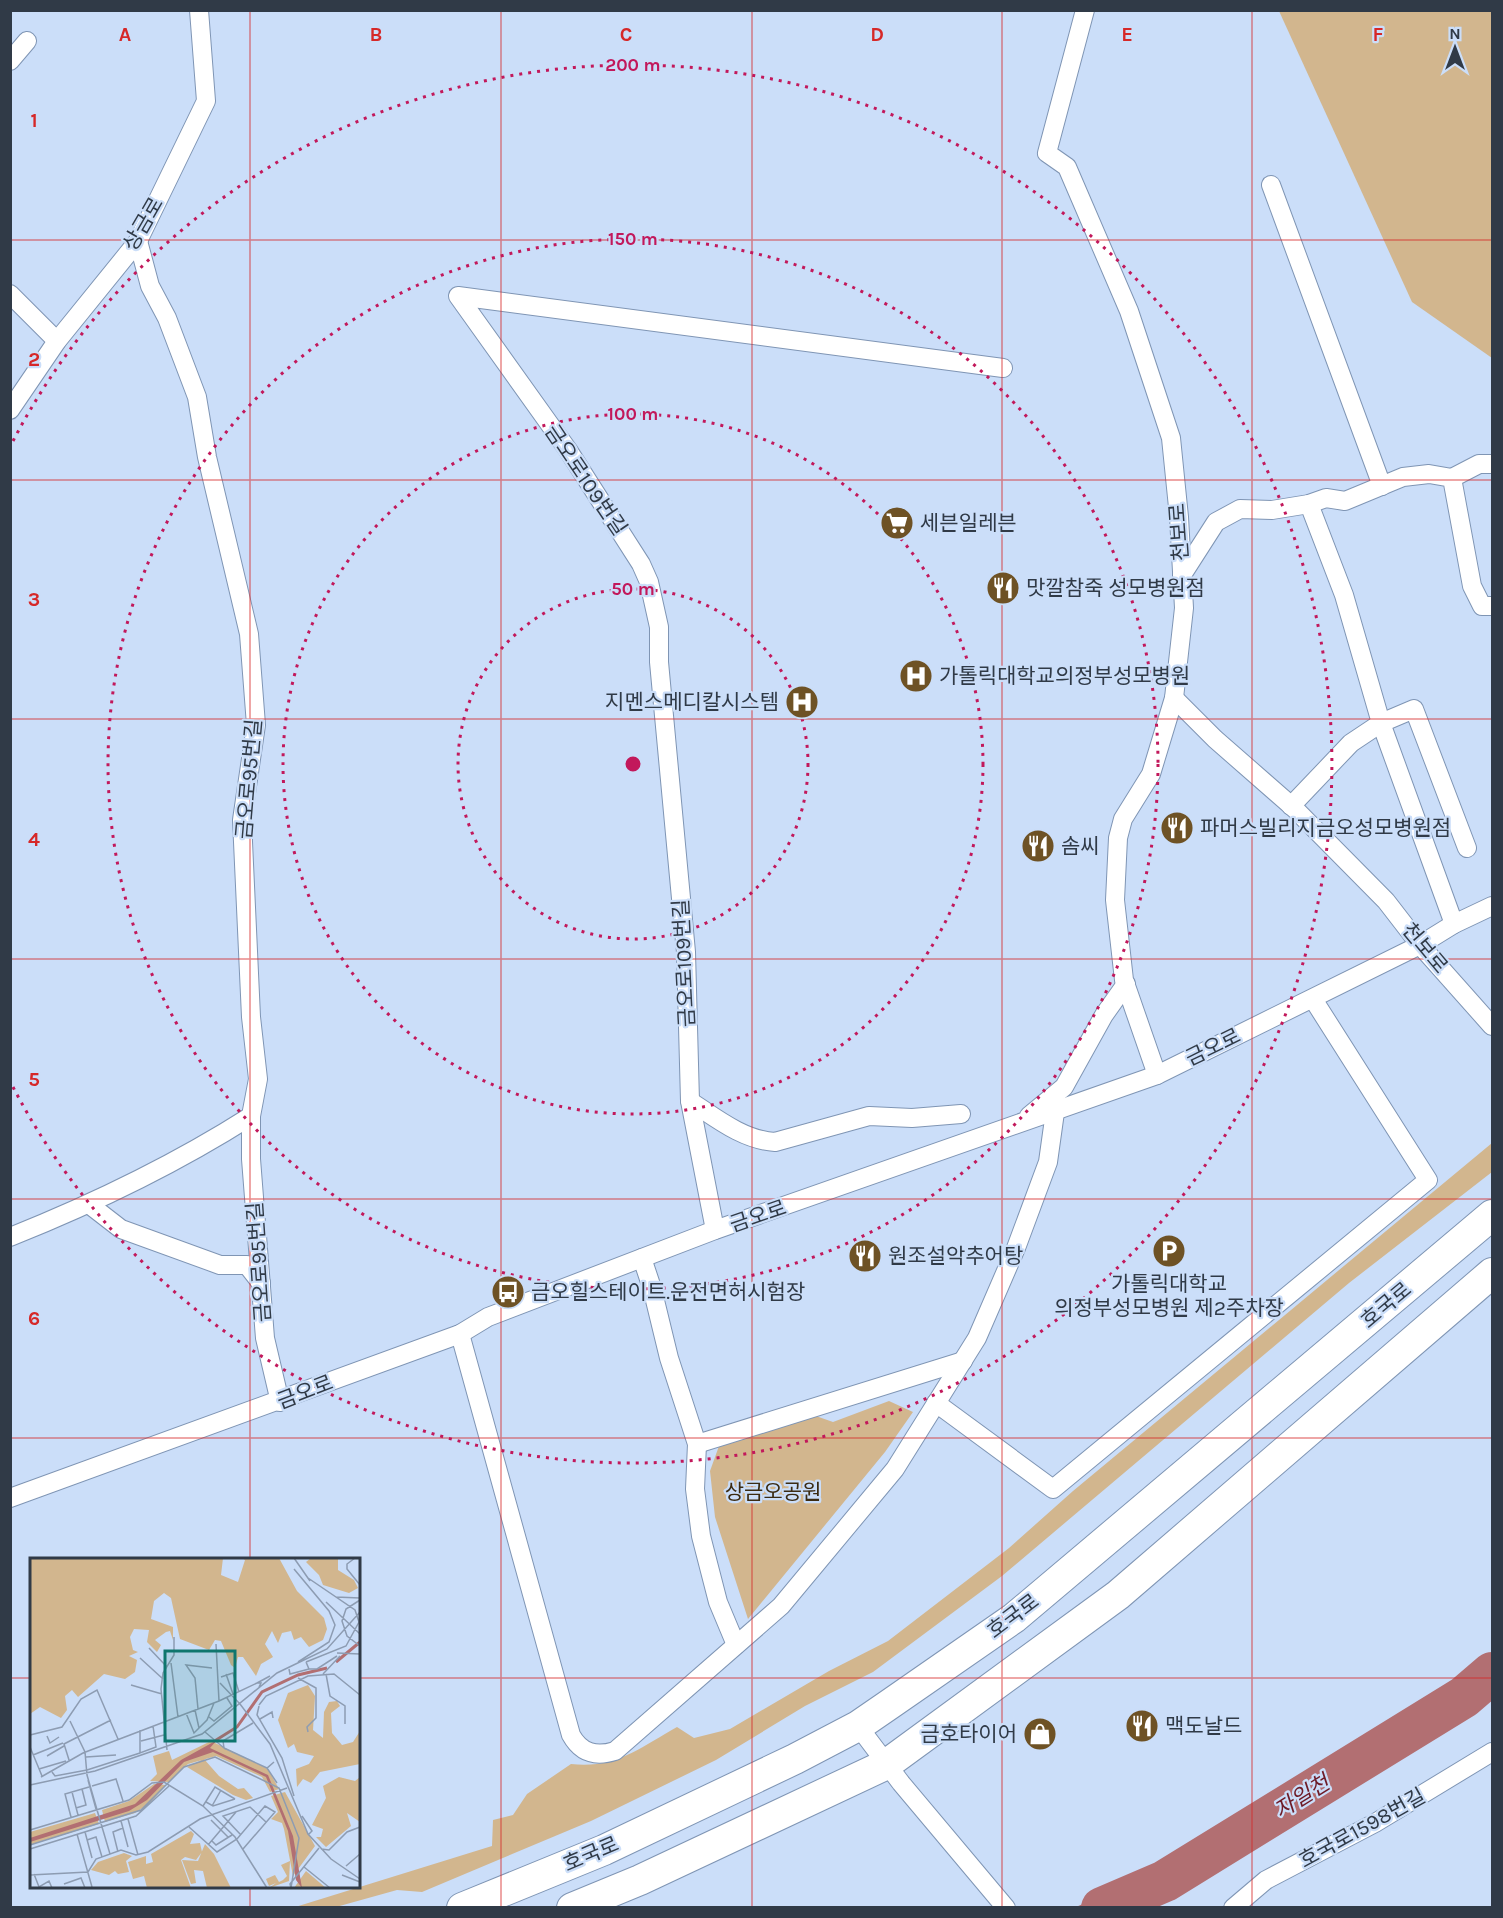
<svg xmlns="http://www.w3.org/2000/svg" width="1503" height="1918" font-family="Karla,'Noto Sans KR',sans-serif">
<rect width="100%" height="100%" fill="#cbdef9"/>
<!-- green -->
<g fill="#d2b68e">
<polygon points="1279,11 1492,11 1492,358 1412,302"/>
<path d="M 1492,1143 L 1492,1172 L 1349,1283 L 1002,1576 L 873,1672 L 805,1706 L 716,1760 L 591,1821 L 422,1892 L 397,1890 L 336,1907 L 292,1908 L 492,1846 L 493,1820 L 513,1815 L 527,1794 L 571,1764 C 615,1769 640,1748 677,1727 L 694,1738 L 730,1729 L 829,1671 L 888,1641 L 1009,1548 L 1073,1491 Z"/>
<polygon points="889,1401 913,1412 885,1452 748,1619 715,1517 710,1471 719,1446 813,1415 833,1422"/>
</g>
<!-- water -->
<polygon fill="#b26f72" points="1117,1889 1124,1905 1119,1907 1076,1907"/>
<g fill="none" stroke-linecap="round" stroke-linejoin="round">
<!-- river -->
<polyline stroke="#b26f72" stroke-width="42" points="1102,1908 1165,1881 1464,1697 1492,1673"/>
<defs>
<g id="street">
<polyline points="1085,10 1047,153 1067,167 1129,311 1171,438 1179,517 1184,608 1174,698 1151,774 1123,819 1118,838 1115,900 1124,980 1157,1075"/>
<polyline points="10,61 27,41"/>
<polyline points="1271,185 1382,486"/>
<polyline points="138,241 150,286 167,318 197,397 207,457 249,634 256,725 242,820 251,1017 258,1079 251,1116 251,1159 265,1338 280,1402"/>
<polyline points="10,294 57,341"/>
<polyline points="10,410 57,341 138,241 206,101 199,10"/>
<polyline points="1452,478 1479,464 1492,464"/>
<polyline points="1309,504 1344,595 1381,723 1454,924"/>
<polyline points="1182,575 1216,522 1240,509 1272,510 1309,504 1326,498 1345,501 1403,477 1429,474 1452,478 1472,586 1482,606 1492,606"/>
<polyline points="1174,698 1215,739 1295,809 1386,901 1420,945 1492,1026"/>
<polyline points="1291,806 1351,743 1381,723 1414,709 1467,848"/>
<path d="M 690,1101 C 716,1118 743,1140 775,1142 L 869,1116 L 912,1118 L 961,1114"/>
<polyline points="1029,1116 1064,1087 1104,1015 1126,984"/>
<polyline points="90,1205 121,1229 220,1265 247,1265 261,1283"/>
<polyline points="715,1230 690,1101 686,952 659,662 659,627 649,582 641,564 568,450 458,296 1003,368"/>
<path d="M 10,1237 C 95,1203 174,1165 251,1116"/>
<polyline points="642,1258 652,1288 669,1358 697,1444 695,1489 701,1536 718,1602 736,1645"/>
<path d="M 460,1334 L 571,1735 C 581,1753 596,1757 615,1751 L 781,1606 L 895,1469 L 977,1338 L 1016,1248 L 1048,1162 L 1055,1112"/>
<polyline points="936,1403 1053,1489 1428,1180 1313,999"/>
<polyline points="697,1444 963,1361"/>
<polyline points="10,1498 460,1334 488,1317 715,1230 1157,1075 1420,945 1454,924 1492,906"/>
<polyline points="858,1726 901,1783 1006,1908"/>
<polyline points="1233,1908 1266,1880 1375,1823 1492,1752"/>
</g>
<g id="primary">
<polyline points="462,1908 604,1850 795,1759 858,1726 890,1704 1014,1618 1492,1215"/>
<polyline points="572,1908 640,1880 887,1764 1118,1595 1492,1273"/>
</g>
</defs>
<!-- street casing -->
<use href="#street" stroke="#7f95b4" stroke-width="20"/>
<!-- primary casing -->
<use href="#primary" stroke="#7f95b4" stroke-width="32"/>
<!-- street -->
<use href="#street" stroke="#fff" stroke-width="18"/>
<!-- primary -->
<use href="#primary" stroke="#fff" stroke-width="30"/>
</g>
<!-- grid -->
<path fill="none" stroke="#d62828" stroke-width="1.5" stroke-opacity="0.55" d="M 250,10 L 250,1560M 501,10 L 501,1908M 752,10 L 752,1908M 1002,10 L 1002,1908M 1252,10 L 1252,1908M 10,240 L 1492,240M 10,480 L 1492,480M 10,719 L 1492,719M 10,959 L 1492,959M 10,1199 L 1492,1199M 10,1438 L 1492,1438M 10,1678 L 32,1678M 358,1678 L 1492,1678M 250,1886 L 250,1908"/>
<!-- distance rings -->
<g fill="none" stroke="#c2185b" stroke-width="3" stroke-dasharray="3 6">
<circle cx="633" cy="764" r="175"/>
<circle cx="633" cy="764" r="350"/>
<circle cx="633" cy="764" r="525"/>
<path d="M13 441A699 699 0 1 1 13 1087"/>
</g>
<!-- icons -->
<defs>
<symbol id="supermarket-disc" viewBox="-11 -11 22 22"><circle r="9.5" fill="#6e5225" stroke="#cbdef9"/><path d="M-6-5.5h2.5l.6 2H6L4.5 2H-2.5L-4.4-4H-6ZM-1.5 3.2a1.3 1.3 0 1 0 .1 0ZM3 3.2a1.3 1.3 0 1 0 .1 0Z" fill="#fff"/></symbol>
<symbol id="restaurant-disc" viewBox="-11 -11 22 22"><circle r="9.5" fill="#6e5225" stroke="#cbdef9"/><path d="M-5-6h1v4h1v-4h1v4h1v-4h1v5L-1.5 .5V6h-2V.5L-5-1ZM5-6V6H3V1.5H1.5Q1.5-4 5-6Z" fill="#fff"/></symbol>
<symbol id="hospital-disc" viewBox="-11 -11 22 22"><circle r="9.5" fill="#6e5225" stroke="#cbdef9"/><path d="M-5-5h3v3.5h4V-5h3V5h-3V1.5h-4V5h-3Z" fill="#fff"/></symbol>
<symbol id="parking-disc" viewBox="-11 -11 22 22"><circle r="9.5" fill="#6e5225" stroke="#cbdef9"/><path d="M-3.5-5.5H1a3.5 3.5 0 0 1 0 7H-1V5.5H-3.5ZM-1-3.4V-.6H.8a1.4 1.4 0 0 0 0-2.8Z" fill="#fff"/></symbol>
<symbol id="bus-disc" viewBox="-11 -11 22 22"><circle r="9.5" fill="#6e5225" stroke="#cbdef9"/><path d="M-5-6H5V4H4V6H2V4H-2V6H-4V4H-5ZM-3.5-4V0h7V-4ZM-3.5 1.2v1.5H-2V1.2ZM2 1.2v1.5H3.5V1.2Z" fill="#fff"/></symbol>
<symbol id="shop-disc" viewBox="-11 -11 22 22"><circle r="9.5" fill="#6e5225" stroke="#cbdef9"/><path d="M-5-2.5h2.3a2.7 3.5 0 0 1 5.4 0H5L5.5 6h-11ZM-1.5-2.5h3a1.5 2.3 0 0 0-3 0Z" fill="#fff"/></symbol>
</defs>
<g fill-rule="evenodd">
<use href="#supermarket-disc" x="878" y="504" width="38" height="38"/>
<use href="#restaurant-disc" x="984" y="569" width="38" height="38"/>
<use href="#hospital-disc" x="897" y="657" width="38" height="38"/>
<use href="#hospital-disc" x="783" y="683" width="38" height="38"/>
<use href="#restaurant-disc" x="1158" y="809" width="38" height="38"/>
<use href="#restaurant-disc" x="1019" y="827" width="38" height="38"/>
<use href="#parking-disc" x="1150" y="1232" width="38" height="38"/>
<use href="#restaurant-disc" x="846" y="1237" width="38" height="38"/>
<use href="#bus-disc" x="489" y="1273" width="38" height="38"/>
<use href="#restaurant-disc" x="1123" y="1707" width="38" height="38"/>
<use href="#shop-disc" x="1021" y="1715" width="38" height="38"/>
</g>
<g text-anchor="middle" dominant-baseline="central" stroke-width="4.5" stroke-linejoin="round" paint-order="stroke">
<!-- street labels -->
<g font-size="21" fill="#303a47" stroke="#cbdef9">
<text transform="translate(143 224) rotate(-60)">상금로</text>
<text transform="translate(586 480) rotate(56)">금오로109번길</text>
<text transform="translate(1179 532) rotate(-94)">천보로</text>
<text transform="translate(249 779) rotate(-85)">금오로95번길</text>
<text transform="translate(1425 948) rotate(50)">천보로</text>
<text transform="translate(684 963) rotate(-93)">금오로109번길</text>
<text transform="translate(1213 1047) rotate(-26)">금오로</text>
<text transform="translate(758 1216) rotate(-19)">금오로</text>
<text transform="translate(259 1262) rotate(-94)">금오로95번길</text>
<text transform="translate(1386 1305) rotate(-40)">호국로</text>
<text transform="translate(305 1392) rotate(-21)">금오로</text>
<text transform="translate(1013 1616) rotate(-37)">호국로</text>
<text transform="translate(1362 1828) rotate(-29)">호국로1598번길</text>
<text transform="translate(591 1854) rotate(-23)">호국로</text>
</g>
<!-- poi labels -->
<g font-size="21" fill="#303a47" stroke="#cbdef9" text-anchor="start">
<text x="920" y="523">세븐일레븐</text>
<text x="1026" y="588">맛깔참죽 성모병원점</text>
<text x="939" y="676">가톨릭대학교의정부성모병원</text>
<text x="779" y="702" text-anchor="end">지멘스메디칼시스템</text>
<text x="1200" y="828">파머스빌리지금오성모병원점</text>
<text x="1061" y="846">솜씨</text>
<text x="888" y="1256">원조설악추어탕</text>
<text x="1169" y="1284" text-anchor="middle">가톨릭대학교<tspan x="1169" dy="24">의정부성모병원 제2주차장</tspan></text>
<text x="531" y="1292">금오힐스테이트.운전면허시험장</text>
<text x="1165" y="1726">맥도날드</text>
<text x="1017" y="1734" text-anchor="end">금호타이어</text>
</g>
<!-- park labels -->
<g font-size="21" fill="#3b2b12" stroke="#cbdef9">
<text x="773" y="1492">상금오공원</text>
</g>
<!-- water labels -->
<g font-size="22" font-style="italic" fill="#6d1b27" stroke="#cbdef9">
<text transform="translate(1302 1797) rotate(-32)">자일천</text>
</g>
</g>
<!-- overview -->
<g transform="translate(30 1558)">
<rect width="330" height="330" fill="#cbdef9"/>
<path d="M 0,0 L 193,0 L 191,17 L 208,24 L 215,2 L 212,0 L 249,0 L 267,33 L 294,60 L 297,71 L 293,82 L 279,89 L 271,79 L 264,82 L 261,73 L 252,75 L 248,85 L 242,73 L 235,86 L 243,99 L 231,106 L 226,118 L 213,99 L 208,99 L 205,110 L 201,107 L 191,83 L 185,82 L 179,92 L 150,81 L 141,40 L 134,35 L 124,43 L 121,61 L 143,69 L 143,82 L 140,73 L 136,74 L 125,82 L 131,87 L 127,94 L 117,84 L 119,72 L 104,71 L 100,79 L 103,92 L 108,94 L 99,98 L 107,102 L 105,114 L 95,121 L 74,116 L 48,139 L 42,132 L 35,138 L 37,152 L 31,160 L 10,149 L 0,156 ZM 281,0 L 308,0 L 308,12 L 324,22 L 328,30 L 319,35 L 293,27 L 289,17 L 276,4 ZM 278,127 L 285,138 L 283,172 L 293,180 L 294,154 L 299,144 L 307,143 L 310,148 L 301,155 L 302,175 L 312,187 L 323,184 L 330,173 L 330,206 L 290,214 L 281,225 L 273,221 L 267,229 L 266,211 L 279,206 L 284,198 L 267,194 L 264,186 L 258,190 L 248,162 L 258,135 ZM 181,183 L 238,211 L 249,231 L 240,234 L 232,219 L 186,198 L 158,206 L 139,224 L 120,223 L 127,216 L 123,198 L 139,193 L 142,202 ZM 174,201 L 189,218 L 208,231 L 214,230 L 223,240 L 216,242 L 203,237 L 157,209 ZM 309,219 L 325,223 L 330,219 L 330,264 L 317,255 L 321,268 L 296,289 L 286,279 L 291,279 L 293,271 L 282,267 L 296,240 L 293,228 ZM 124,226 L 136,227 L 120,245 L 105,255 L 75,264 L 72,252 L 99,243 ZM 255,234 L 285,288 L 263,318 L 254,271 L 252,265 L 241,261 L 248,254 L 241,238 ZM 65,255 L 69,266 L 0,287 L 0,274 ZM 161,273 L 164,276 L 160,286 L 170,285 L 172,294 L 166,302 L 155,299 L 151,302 L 161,330 L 117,330 L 114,318 L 103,321 L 98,304 L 116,298 L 116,306 L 123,304 L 121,296 ZM 175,286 L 184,296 L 201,330 L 177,330 L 173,313 L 164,312 L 166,325 L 161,326 L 152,302 L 168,303 ZM 94,295 L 102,298 L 96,303 L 99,314 L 88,316 L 85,313 L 79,317 L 61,312 L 68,304 ZM 260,303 L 259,323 L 239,330 L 246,325 L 239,328 L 236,321 L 245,317 L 249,324 L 253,322 L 257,318 L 251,307 ZM 276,313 L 296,330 L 264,330 Z" fill="#d2b68e"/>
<path d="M 187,182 L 180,190 L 238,217 L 263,278 L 272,330 L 266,322 L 258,273 L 236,219 L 183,194 L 154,204 L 117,242 L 99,253 L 0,284 L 0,280 L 105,246 L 151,202 Z" fill="#b26f72"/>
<path fill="none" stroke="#b26f72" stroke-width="3" d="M 306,104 L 330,84M 183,184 L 207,169 L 232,134 L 268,117 L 297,110"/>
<path fill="none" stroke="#8d9cb2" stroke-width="1.5" d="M 264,0 L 280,23M 325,0 L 317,6 L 317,11 L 330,27M 264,11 L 299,53 L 305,67 L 299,84 L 268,104M 306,39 L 330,40M 330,42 L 316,51 L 312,63 L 317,78 L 330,88M 296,44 L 330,76M 186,86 L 189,143M 119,90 L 137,109M 307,95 L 330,96M 110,100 L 133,121M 276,104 L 279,111 L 287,111 L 307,98M 276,104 L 316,88 L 329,64 L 325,52 L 278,20M 141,105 L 148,159M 259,111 L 260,116 L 279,111M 196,116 L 203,136M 293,116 L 310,98M 296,116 L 300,138 L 315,148 L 315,166M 191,119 L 203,115 L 209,134M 268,120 L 286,130 L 286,160 L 277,169 L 278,174M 190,125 L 210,146M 101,127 L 132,136M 229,129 L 231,125 L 227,125 L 240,118M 210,146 L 240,186 L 278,276 L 301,301 L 330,321M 229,147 L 236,138 L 278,118 L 304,116 L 330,137M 229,148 L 227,157 L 252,200 L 264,238M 168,151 L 165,120 L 156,107 L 182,110M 165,152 L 169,170M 156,155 L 164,175 L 177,162 L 184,145M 179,159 L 184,163 L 202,148 L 197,140M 230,161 L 242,154 L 243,160M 40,163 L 55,194 L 57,217 L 72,269M 110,172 L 110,195 L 126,189 L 123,168M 175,174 L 194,190 L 193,183 L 223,165M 0,177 L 32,169 L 51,141 L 67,132 L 88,181M 17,178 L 20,185 L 29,179M 111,183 L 134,177M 0,189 L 12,218M 194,190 L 237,210 L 244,204M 137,192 L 131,131 L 133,115 L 144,97 L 144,79M 3,197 L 33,185M 17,198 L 34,188M 56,199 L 86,197M 39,202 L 34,186 L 81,162M 237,210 L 247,225M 9,211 L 36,203M 22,214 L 25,218 L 57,212 L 110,195M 11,219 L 53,195 L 189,143 L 227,125M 58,222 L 66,251M 0,227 L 65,213 L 172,176 L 247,115 L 297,91 L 330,54M 62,228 L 86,221 L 93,243M 42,234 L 48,257M 176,244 L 183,248 L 205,241M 173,248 L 185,229 L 205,241M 182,248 L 191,232M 46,250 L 56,247 L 52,231M 67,252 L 80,296M 272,258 L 282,273 L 279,276M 41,259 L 35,236 L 59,229M 98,261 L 108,297M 181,262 L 198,279M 91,263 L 98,289M 159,269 L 187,294 L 207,281 L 235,248 L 245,254 L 213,291M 0,272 L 99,242 L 122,225 L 134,224 L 173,248 L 205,279 L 237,330M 55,274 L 62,300M 47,276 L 62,329M 211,277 L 193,258 L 220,249 L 236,264M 57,282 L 66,279 L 72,299M 182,283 L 186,287 L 202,277M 0,287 L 111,252 L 154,209 L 185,199 L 249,230 L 269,280 L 261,330M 178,287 L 206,254M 0,291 L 106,258 L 139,228M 291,291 L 299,292 L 317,274 L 330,269M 88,294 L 83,274 L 93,270M 316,308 L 330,296M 274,309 L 300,330M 4,316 L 9,329 L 19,323 L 22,330M 0,317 L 58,314 L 66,301 L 91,292 L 106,297 L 118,294 L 170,261 L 257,230M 312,317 L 330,324M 34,326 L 51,320 L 55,330M 261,330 L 260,326 L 289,290"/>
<path fill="#0f766e" fill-opacity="0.15" stroke="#0f766e" stroke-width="3" d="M 135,93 L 205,93 L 205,183 L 135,183 Z"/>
<rect width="330" height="330" fill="none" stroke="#303a47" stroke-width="3"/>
</g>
<g font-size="20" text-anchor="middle" font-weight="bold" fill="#d62828" stroke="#cbdef9" stroke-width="4.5" stroke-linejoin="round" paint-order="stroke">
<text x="125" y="41">A</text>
<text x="376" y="41">B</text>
<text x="626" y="41">C</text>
<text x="877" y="41">D</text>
<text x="1127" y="41">E</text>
<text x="1378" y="41">F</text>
<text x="34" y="127">1</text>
<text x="34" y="366">2</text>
<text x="34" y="606">3</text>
<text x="34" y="846">4</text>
<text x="34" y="1086">5</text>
<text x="34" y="1325">6</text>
</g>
<circle cx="633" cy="764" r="9" fill="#c2185b" stroke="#cbdef9" stroke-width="3"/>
<g font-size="18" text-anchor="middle" font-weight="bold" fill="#c2185b" stroke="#cbdef9" stroke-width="4.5" stroke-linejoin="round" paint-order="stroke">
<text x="633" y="71">200 m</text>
<text x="633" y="245">150 m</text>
<text x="633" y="420">100 m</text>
<text x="633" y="595">50 m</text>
</g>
<!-- border -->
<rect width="1503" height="1918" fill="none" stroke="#303a47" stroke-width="24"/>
<!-- north arrow -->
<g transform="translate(1455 48)" stroke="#cbdef9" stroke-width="4.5" paint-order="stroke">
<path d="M0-4.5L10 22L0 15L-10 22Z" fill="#303a47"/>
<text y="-9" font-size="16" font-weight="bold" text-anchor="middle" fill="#303a47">N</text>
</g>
</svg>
